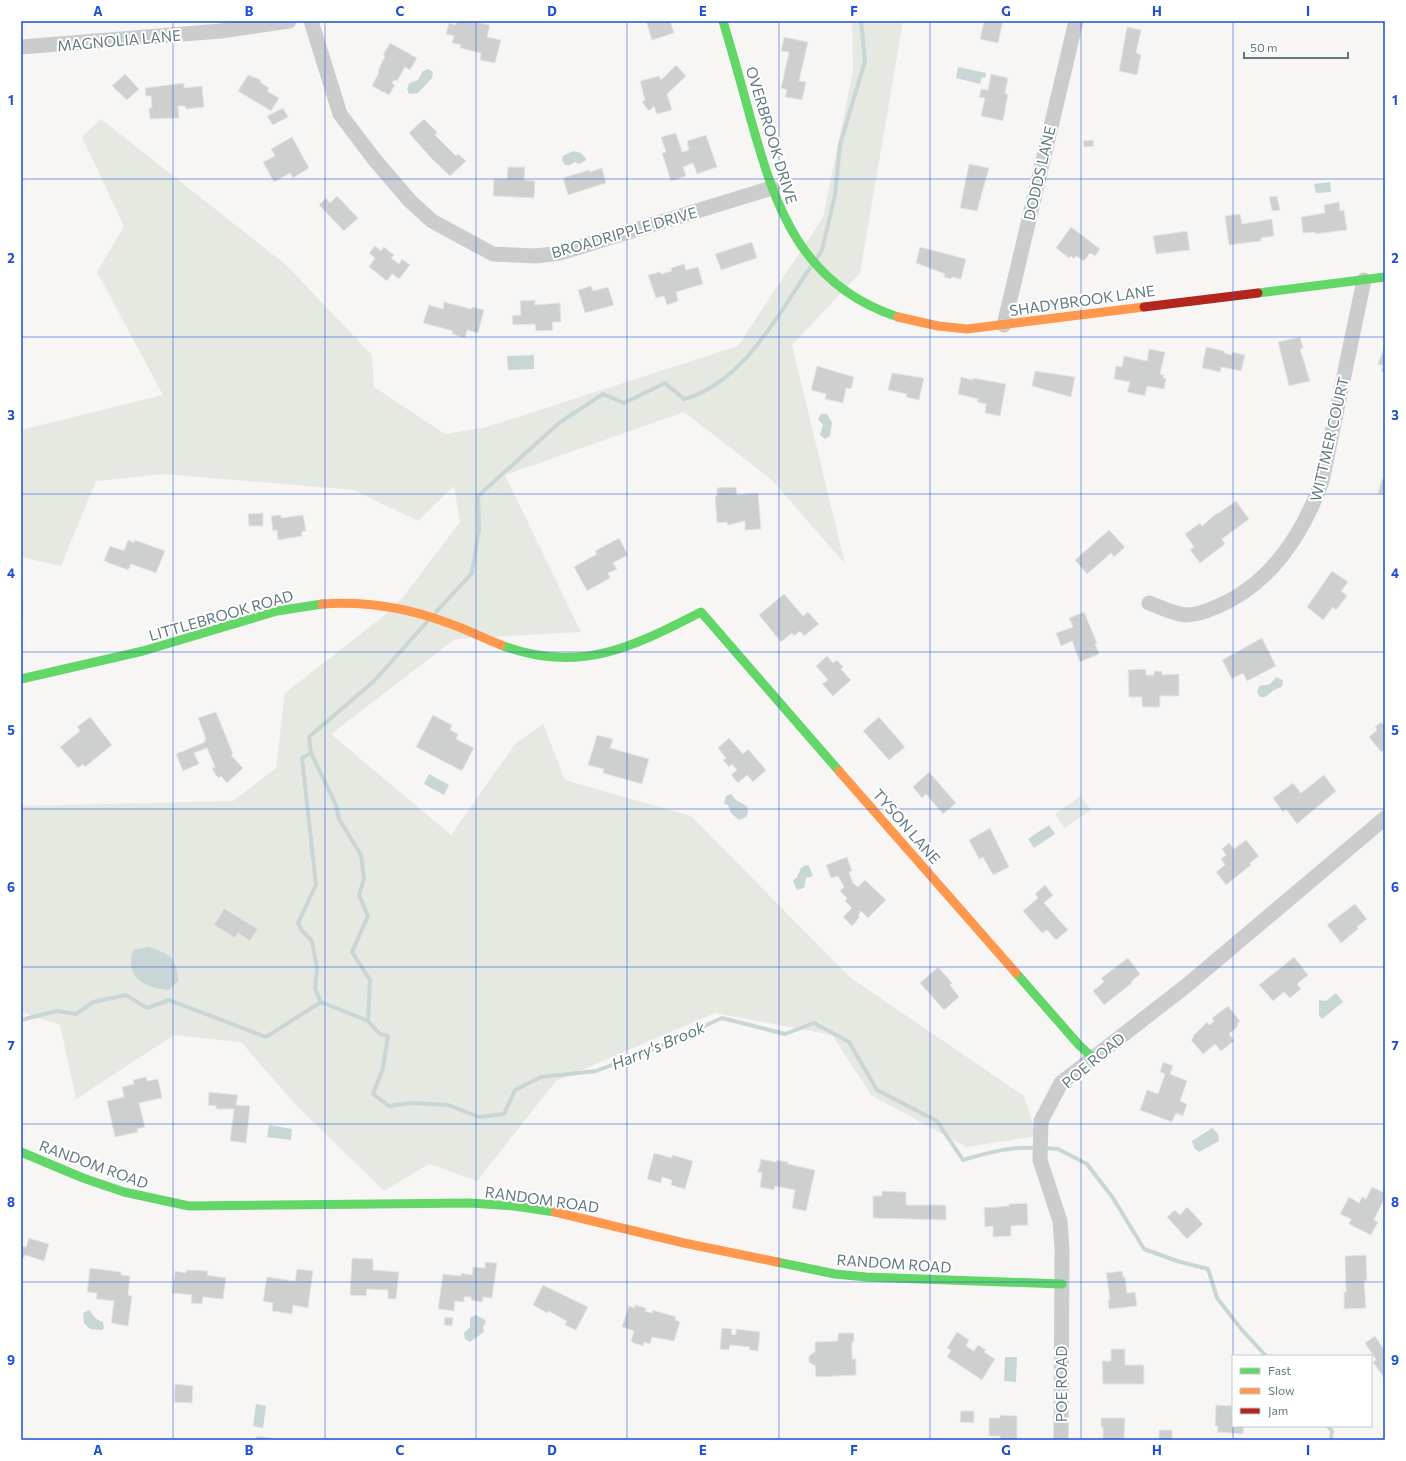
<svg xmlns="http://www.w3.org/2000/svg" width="1406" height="1461" font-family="Commissioner,sans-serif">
<rect width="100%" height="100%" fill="#f7f6f5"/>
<!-- green -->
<g fill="#e6e8e2">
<polygon points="852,21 903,21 860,273 792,345 845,564 772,480 684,412 505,475 581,632 455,639 331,734 451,835 515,744 543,724 565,780 691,816 851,978 1024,1096 1037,1136 966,1147 871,1095 832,1035 715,1013 556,1081 477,1181 429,1164 384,1191 295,1104 241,1042 174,1035 76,1099 60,1025 21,1012 21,806 233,801 276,768 285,693 385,615 404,596 460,522 454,486 418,521 354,490 164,474 96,481 61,566 21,557 21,430 163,395 97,272 124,226 82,137 101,119 286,265 372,355 374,387 445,434 487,427 738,346 823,217 853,72"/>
<polygon points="1081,796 1091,810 1065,828 1055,814"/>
</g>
<!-- water -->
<g fill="#c9d6d6">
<polygon points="958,67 986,73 985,78 982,77 980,84 956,78"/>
<polygon points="428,69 433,72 432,78 418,93 409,94 407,89 409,83 418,80 423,71"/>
<polygon points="573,151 581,153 586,158 586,160 579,164 575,162 570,165 565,165 562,160 563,156"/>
<polygon points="1330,182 1331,192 1316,193 1314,184"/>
<polygon points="534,355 534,369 508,370 507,356"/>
<polygon points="821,414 827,414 832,423 830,436 825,439 820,435 823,425 818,419"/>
<polygon points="1276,677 1283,680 1282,687 1274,690 1265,697 1260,697 1257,692 1259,686 1270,684"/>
<polygon points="429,774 449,785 444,795 424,784"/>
<polygon points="731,794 736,800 747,806 748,813 746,817 739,820 731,813 728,805 724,804 726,796"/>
<polygon points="1049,825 1055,834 1034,848 1028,839"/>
<polygon points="806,865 809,866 813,876 806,878 804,888 797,890 793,881 797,877 801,868"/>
<path d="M 149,947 C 170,954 177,958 178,981 L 168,990 C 143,987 125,978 133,950 Z"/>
<polygon points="1336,993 1343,1002 1322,1019 1319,1015 1319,1000 1326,1001"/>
<polygon points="269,1125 292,1129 291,1140 267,1137"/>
<polygon points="1212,1128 1218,1134 1219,1141 1199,1152 1194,1148 1192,1141"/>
<polygon points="89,1310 96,1319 103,1322 104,1328 102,1330 90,1329 84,1323 83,1313"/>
<polygon points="475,1315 484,1319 486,1322 483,1327 484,1332 470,1342 465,1339 464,1333 470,1327 470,1318"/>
<polygon points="1005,1357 1017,1357 1016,1382 1004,1381"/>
<polygon points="256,1404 266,1406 263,1428 253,1426"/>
</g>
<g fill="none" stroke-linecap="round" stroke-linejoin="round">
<!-- stream -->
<g stroke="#c9d6d6" stroke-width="4">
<polyline points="817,258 822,250 835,195 840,145 865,61 861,21"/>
<path d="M 436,612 L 472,573 L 479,529 L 478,496 L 559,423 L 603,394 L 624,403 L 665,383 L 684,399 C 742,384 778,315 810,268"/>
<polyline points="311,753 336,805 339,819 361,855 364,879 359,895 368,916 352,952 370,980 368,1021"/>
<polyline points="321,1002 315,989 317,968 312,941 302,931 298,923 316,885 302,758 311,753 309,737 374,681 427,622"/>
<path d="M 21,1020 L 57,1011 L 76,1014 L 93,1002 L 126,995 L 147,1008 L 169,1000 L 266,1037 L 321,1002 L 368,1021 L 380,1034 L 388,1036 L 383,1068 L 373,1094 L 389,1106 L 410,1103 L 448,1105 L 479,1117 L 504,1114 L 515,1090 L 541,1077 L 596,1071 L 654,1049 L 722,1018 L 785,1034 L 814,1023 L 849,1042 L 877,1090 L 937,1121 L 963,1160 C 987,1153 1011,1146 1037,1148"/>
<polyline points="1044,1148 1058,1149 1087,1164 1113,1198 1144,1249 1177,1261 1208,1269 1217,1298 1242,1330 1266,1356"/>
<polyline points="1328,1426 1332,1431 1331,1440"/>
</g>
</g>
<!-- building -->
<g fill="#ced0d0" stroke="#e6e6e5">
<polygon points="457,21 476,23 476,22 490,25 487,37 501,40 495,63 480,60 481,53 460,48 461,45 452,43 454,36 446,34 449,23 456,25"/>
<polygon points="646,21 670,21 674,33 652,40"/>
<polygon points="984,21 1003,21 998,43 980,39"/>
<polygon points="1127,27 1141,30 1136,53 1141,55 1137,75 1119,71"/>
<polygon points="784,37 808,42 799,81 806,82 802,100 785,97 787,90 781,88 789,52 781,51"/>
<polygon points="390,43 417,58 410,70 405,67 397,81 394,80 392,83 395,85 389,95 372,86 379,72 378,71 385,56 383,55"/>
<polygon points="676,65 686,76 667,94 672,110 657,114 654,106 649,111 642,102 645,100 640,81 659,76 661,80"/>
<polygon points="125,74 139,89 127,100 112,86"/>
<polygon points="991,74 1008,78 1005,94 1008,94 1003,121 981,116 985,98 979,97 981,89 988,90"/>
<polygon points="248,75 261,80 260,82 269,88 267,91 279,98 271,111 238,91"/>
<polygon points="184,83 184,88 202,86 204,107 186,109 185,106 178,106 179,118 150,119 149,108 152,108 151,96 146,96 145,88"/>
<polygon points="283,108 288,117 273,125 267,116"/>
<polygon points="424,119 437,132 435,135 456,156 458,154 466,161 450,176 431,158 409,133"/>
<polygon points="676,133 682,152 689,150 687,141 706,135 717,167 697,174 693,163 683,167 686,176 671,181 662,153 666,152 661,137"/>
<polygon points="292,137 309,168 293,178 290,173 274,182 263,162 275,156 271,149"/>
<polygon points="1093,140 1094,146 1084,147 1083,141"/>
<polygon points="969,164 989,168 977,211 960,208"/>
<polygon points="508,167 525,167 524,180 535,181 534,198 493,196 494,179 507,179"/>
<polygon points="602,168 606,183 568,195 563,178 589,170 590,172"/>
<polygon points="337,196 358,218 344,231 319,205 326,198 330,203"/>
<polygon points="1277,196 1280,210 1272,211 1269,197"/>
<polygon points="1339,202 1340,211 1344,210 1347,230 1315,234 1315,232 1303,233 1301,217 1325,213 1324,205"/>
<polygon points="1240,214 1242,224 1272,219 1274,236 1261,238 1261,241 1229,245 1225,216"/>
<polygon points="1071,227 1100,249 1095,256 1090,253 1084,261 1076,256 1074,259 1071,256 1069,258 1056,248"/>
<polygon points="1187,231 1190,250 1156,254 1153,236"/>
<polygon points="752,242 757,258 721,270 715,254"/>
<polygon points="375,246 381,251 384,247 394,255 391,258 399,264 402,259 410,265 399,279 392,274 387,281 369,267 375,258 369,253"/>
<polygon points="920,247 966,259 961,279 952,277 951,279 944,277 945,274 916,263"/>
<polygon points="684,264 686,270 698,267 703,284 676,292 678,301 667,305 664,296 656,298 648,275 660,272 661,274 672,271 671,268"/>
<polygon points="591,286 593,291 608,287 614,305 585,313 578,290"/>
<polygon points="535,300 535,305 560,303 561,322 552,322 553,330 536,331 535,324 513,325 512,316 521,315 520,301"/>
<polygon points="444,302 471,309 472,307 484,310 478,333 467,330 465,338 452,334 453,331 423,323 429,305 443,309"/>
<polygon points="1300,337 1303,348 1300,349 1310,381 1289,386 1278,342"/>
<polygon points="1206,347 1224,351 1224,353 1232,355 1232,352 1245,355 1241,371 1221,367 1220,372 1202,368"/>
<polygon points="1384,348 1385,349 1385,373 1381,371 1383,366 1378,364"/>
<polygon points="1149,349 1165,352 1160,374 1164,375 1163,378 1166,378 1164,389 1147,386 1145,396 1127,392 1130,382 1114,379 1116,366 1122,367 1124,356 1147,361"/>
<polygon points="817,366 854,377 851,389 846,388 843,403 825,399 826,394 811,390"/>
<polygon points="1035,371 1075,377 1071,397 1032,386"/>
<polygon points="892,373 924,378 919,400 906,397 907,394 888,390"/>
<polygon points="961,377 973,380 973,378 1006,384 1000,416 985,413 986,404 977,402 978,399 958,394"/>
<polygon points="1382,479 1385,480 1385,495 1378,493"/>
<polygon points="736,487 737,495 758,493 761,529 745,530 745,521 728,525 727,522 717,523 715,496 717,496 717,488"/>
<polygon points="1236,501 1249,519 1222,539 1225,544 1200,563 1190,550 1194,547 1185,534 1200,523 1202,526 1217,513 1217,514"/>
<polygon points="263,513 263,526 249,526 248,514"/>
<polygon points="281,515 281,518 303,515 306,531 302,532 302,536 278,540 277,530 273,531 271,516"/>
<polygon points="1109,530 1125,547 1114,557 1111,553 1087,574 1075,560"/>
<polygon points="619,538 628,555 613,563 617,569 608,573 610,578 587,591 574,567 597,554 595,551"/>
<polygon points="128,540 134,543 135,540 165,551 156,573 131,564 128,570 104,561 110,546 124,551"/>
<polygon points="1332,571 1348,582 1341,591 1347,596 1336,610 1333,607 1323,620 1307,607"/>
<polygon points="784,594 803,616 808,612 819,624 804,636 800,631 794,636 792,633 781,642 759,615"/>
<rect x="21" y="600" width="2" height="18"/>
<polygon points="1084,612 1097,643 1095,644 1099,654 1080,662 1072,641 1061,646 1056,633 1073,627 1069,618"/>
<polygon points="1262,638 1276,666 1247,681 1243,673 1232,679 1222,660"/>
<polygon points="827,656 833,663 837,660 843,667 841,669 851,680 833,696 822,684 828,680 816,666"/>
<polygon points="1146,669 1146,675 1154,675 1154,671 1162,671 1162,675 1179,674 1179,696 1160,696 1160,707 1142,707 1142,697 1129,697 1128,670"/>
<polygon points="216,712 233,754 231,755 243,768 227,783 221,776 219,778 215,774 212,768 215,767 207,748 194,753 199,764 183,771 176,754 205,742 204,740 206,739 198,718"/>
<polygon points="433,715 452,725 450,730 458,734 456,739 474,748 462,771 416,747"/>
<polygon points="90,717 112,745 85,767 83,764 78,768 60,747 80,731 77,727"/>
<polygon points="879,717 905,747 889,760 863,731"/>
<polygon points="1381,722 1384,725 1385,723 1385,749 1381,752 1369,737 1377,730 1375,727"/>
<polygon points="597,735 613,739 610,748 649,759 642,784 603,773 604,769 588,765"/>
<polygon points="729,738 743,754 748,749 766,770 753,782 747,775 738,783 731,775 737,770 732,764 729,767 723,760 726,758 718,748"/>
<polygon points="929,772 956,803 943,814 926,794 922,798 913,787"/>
<polygon points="1324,775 1336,791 1297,824 1286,809 1283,812 1273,798 1293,783 1301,793"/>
<polygon points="990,828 1009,867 993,875 983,857 979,859 969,840"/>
<polygon points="1246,840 1259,856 1250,863 1251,865 1226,885 1216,872 1225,865 1221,859 1226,855 1222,849 1229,843 1234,849"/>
<polygon points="847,857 852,871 849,872 853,883 858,887 865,880 886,900 868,918 861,911 859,914 859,918 852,926 843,917 852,908 845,901 847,898 840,891 844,887 838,876 831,878 826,865"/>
<polygon points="1045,885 1053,895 1044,903 1068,930 1056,940 1047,930 1042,933 1023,911 1038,898 1035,894"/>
<polygon points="1355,904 1367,919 1357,927 1358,929 1341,943 1327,925"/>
<polygon points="224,908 258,929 250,941 238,933 235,938 214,925"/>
<polygon points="1294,957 1308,975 1297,984 1301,989 1290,998 1284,992 1273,1001 1259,985"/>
<polygon points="1128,958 1140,974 1131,982 1132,983 1104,1005 1093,991 1104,982 1101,978"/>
<polygon points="938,967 952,983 950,985 959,997 944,1010 920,983"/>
<polygon points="1228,1006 1240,1021 1237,1024 1238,1026 1229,1034 1234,1041 1221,1051 1215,1044 1203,1054 1191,1040 1194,1037 1193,1036 1207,1022 1209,1025 1214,1021 1212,1018"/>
<polygon points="1163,1062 1173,1066 1170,1074 1187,1081 1180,1101 1187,1104 1183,1116 1176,1113 1172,1122 1140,1110 1147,1090 1158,1094 1165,1074 1160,1072"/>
<polygon points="146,1077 147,1081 158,1079 162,1098 139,1103 145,1127 137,1129 138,1132 115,1137 107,1101 124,1097 122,1087 134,1084 133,1080"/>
<polygon points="209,1092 238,1095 236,1105 250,1106 246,1143 230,1141 234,1109 216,1109 216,1106 208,1105"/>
<polygon points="654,1153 672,1158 672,1155 693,1161 685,1189 671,1185 672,1180 662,1177 661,1183 647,1179"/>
<polygon points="761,1159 776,1162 776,1160 788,1162 788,1164 815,1170 806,1211 792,1208 795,1190 775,1186 774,1190 760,1187 762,1173 758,1172"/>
<polygon points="1372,1187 1385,1193 1385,1197 1374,1220 1378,1222 1371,1235 1349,1224 1351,1219 1340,1214 1349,1197 1359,1203 1362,1197 1366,1199"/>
<polygon points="882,1191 906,1192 906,1205 946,1205 946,1220 873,1218 873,1196 882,1196"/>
<polygon points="1027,1203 1028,1225 1011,1226 1011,1236 993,1237 993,1226 985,1227 984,1208 1009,1206 1009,1204"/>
<polygon points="1187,1207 1203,1224 1187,1239 1167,1217 1175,1210 1180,1215"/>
<polygon points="29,1238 49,1244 44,1261 25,1255 21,1262 21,1246 26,1247"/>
<polygon points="1366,1255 1367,1281 1364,1281 1366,1308 1344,1309 1344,1292 1346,1292 1345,1256"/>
<polygon points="352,1258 373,1259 373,1270 399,1272 396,1299 388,1299 388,1290 367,1289 366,1296 350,1295"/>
<polygon points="485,1262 497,1263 492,1298 483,1297 482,1302 471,1300 471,1297 464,1297 464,1302 455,1301 454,1311 438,1309 443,1274 461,1276 461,1273 472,1275 473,1267 485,1268"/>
<polygon points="90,1268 121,1272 121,1275 130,1276 128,1295 132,1296 128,1326 111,1323 114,1301 96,1299 97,1293 87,1292"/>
<polygon points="297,1269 313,1271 308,1308 293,1305 292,1314 272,1311 273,1303 263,1301 267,1277 295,1281"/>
<polygon points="186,1270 208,1271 207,1275 226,1278 223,1299 203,1297 202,1304 191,1303 192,1295 172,1293 175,1271 186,1273"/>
<polygon points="1122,1271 1123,1277 1125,1277 1127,1293 1135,1292 1137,1306 1109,1309 1108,1300 1110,1299 1106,1273"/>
<polygon points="543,1285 588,1307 576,1330 565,1325 567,1321 548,1311 547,1313 533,1305"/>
<polygon points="635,1305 646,1308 645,1311 652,1313 653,1310 676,1317 675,1320 680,1322 674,1341 652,1337 650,1344 644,1342 643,1346 631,1342 634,1331 622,1327 629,1306 635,1308"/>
<polygon points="445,1317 453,1318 452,1326 444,1325"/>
<polygon points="722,1328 732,1329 731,1334 736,1335 736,1329 760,1332 758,1351 749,1350 750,1347 730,1345 729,1350 720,1349"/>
<polygon points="957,1332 969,1340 966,1346 974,1351 978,1345 986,1350 984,1352 995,1359 982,1380 947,1357 951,1350 947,1348"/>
<polygon points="838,1333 854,1333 854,1342 852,1342 852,1359 856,1359 856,1375 816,1377 815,1365 813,1365 809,1362 809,1356 815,1352 815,1342 838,1341"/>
<polygon points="1375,1336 1385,1351 1385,1379 1373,1362 1376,1360 1365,1343"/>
<polygon points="1111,1349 1125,1349 1125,1365 1144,1365 1144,1384 1103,1384 1102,1361 1111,1361"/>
<polygon points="175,1384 193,1386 192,1403 174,1402"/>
<polygon points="1216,1405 1232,1406 1233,1426 1244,1426 1243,1434 1217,1432 1218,1426 1215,1426"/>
<polygon points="961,1411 974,1411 974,1423 960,1422"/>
<polygon points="1000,1415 1017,1416 1017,1440 1000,1440 1000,1436 989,1436 989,1418 1000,1418"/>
<polygon points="1101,1418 1125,1418 1124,1440 1103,1440 1103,1427 1101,1427"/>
<rect x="1159" y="1430" width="13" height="10"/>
<polygon points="257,1436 272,1438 272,1440 256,1440"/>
</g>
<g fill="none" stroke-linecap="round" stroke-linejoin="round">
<!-- street -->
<g stroke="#cbcccd" stroke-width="15">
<polyline points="311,21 340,114 374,159 410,201 432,221 493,254 536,256 560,253 772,188"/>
<polyline points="21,47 221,31 289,21"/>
<polyline points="1004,325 1076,21"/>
<path d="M 1149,603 C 1160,607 1174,614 1186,615 C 1196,615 1207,611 1216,607 C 1270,585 1303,534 1322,481 L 1364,280"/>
<polyline points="1061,1440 1062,1249 1060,1221 1040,1160 1041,1121 1061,1083 1186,986 1385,818"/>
</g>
<!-- fast -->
<g stroke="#63d668" stroke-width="9">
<path d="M 723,21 C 733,54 742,87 751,120 C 776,209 801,285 898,317"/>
<polyline points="1258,293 1385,277"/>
<path d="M 501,645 C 578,675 633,647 701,612 L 839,771"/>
<polyline points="21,679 143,651 277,611 322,604"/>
<polyline points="1016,973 1079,1045 1093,1058"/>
<polyline points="21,1152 83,1178 124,1192 189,1206 470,1203 514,1206 555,1212"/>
<polyline points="777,1262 835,1274 866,1277 1062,1284"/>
</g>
<!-- slow -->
<g stroke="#ff974d" stroke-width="9">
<polyline points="898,317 938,326 967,329 1144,307"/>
<path d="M 322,604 C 364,601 408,608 448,623 C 466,629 483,638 501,645"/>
<polyline points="839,771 1016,973"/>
<polyline points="555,1212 684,1243 777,1262"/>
</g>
<!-- jam -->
<polyline stroke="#b3261e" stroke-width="9" points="1144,307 1258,293"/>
</g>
<!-- grid -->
<path fill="none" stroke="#1d4ed8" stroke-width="1" stroke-opacity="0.55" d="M 173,21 L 173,1440M 325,21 L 325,1440M 476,21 L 476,1440M 627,21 L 627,1440M 779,21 L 779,1440M 930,21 L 930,1440M 1081,21 L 1081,1440M 1233,21 L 1233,1440M 21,179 L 1385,179M 21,337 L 1385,337M 21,494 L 1385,494M 21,652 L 1385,652M 21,809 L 1385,809M 21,967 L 1385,967M 21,1124 L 1385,1124M 21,1282 L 1385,1282"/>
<g text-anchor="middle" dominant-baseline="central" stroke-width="4" stroke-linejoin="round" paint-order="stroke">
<!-- street labels -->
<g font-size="15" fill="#617a81" stroke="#fff">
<text transform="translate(119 40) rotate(-5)">MAGNOLIA LANE</text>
<text transform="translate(772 135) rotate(73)">OVERBROOK DRIVE</text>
<text transform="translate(1039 173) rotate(-77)">DODDS LANE</text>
<text transform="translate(624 232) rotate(-16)">BROADRIPPLE DRIVE</text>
<text transform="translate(1082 300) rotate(-8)">SHADYBROOK LANE</text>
<text transform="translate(1329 439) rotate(-77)">WITTMER COURT</text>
<text transform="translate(221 615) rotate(-16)">LITTLEBROOK ROAD</text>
<text transform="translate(907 826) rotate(49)">TYSON LANE</text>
<text transform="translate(1093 1060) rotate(-40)">POE ROAD</text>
<text transform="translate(94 1164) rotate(20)">RANDOM ROAD</text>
<text transform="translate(542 1199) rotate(8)">RANDOM ROAD</text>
<text transform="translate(894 1263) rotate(4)">RANDOM ROAD</text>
<text transform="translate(1061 1384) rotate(-90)">POE ROAD</text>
</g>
<!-- water labels -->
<g font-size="16" font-style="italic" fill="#5c7b7c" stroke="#fff">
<text transform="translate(658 1045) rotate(-23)">Harry's Brook</text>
</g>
</g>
<!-- border -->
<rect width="1406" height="1461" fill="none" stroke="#ffffff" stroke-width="44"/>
<!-- legend -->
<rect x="1232" y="1355" width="140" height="72" fill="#ffffff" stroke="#c0cacd"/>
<rect x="1240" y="1368" width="20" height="6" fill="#63d668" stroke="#c0cacd"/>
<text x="1268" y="1375" font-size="12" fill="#617a81">Fast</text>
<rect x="1240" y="1388" width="20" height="6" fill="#ff974d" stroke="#c0cacd"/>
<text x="1268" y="1395" font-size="12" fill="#617a81">Slow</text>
<rect x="1240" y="1408" width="20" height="6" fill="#b3261e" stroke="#c0cacd"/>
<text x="1268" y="1415" font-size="12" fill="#617a81">Jam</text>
<!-- scale -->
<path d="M1244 52v6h104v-6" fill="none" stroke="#617a81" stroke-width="2"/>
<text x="1250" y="52" font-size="12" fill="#617a81" stroke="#ffffff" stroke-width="3" paint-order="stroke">50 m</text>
<rect x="22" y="22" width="1362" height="1417" fill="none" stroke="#1d4ed8" stroke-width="1.5"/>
<g font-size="13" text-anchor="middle" font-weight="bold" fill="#1d4ed8">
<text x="98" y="16">A</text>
<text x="249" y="16">B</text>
<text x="400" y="16">C</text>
<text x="552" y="16">D</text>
<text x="703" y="16">E</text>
<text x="854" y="16">F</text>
<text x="1006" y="16">G</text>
<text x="1157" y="16">H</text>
<text x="1308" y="16">I</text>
<text x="11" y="105">1</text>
<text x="1395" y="105">1</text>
<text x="11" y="263">2</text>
<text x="1395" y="263">2</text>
<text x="11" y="420">3</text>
<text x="1395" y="420">3</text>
<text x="11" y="578">4</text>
<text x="1395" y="578">4</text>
<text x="11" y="735">5</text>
<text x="1395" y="735">5</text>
<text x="11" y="892">6</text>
<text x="1395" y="892">6</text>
<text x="11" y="1050">7</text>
<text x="1395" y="1050">7</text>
<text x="11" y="1207">8</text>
<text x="1395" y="1207">8</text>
<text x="11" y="1365">9</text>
<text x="1395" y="1365">9</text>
<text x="98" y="1455">A</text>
<text x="249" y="1455">B</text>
<text x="400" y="1455">C</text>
<text x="552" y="1455">D</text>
<text x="703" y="1455">E</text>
<text x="854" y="1455">F</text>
<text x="1006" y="1455">G</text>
<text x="1157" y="1455">H</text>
<text x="1308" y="1455">I</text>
</g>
</svg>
